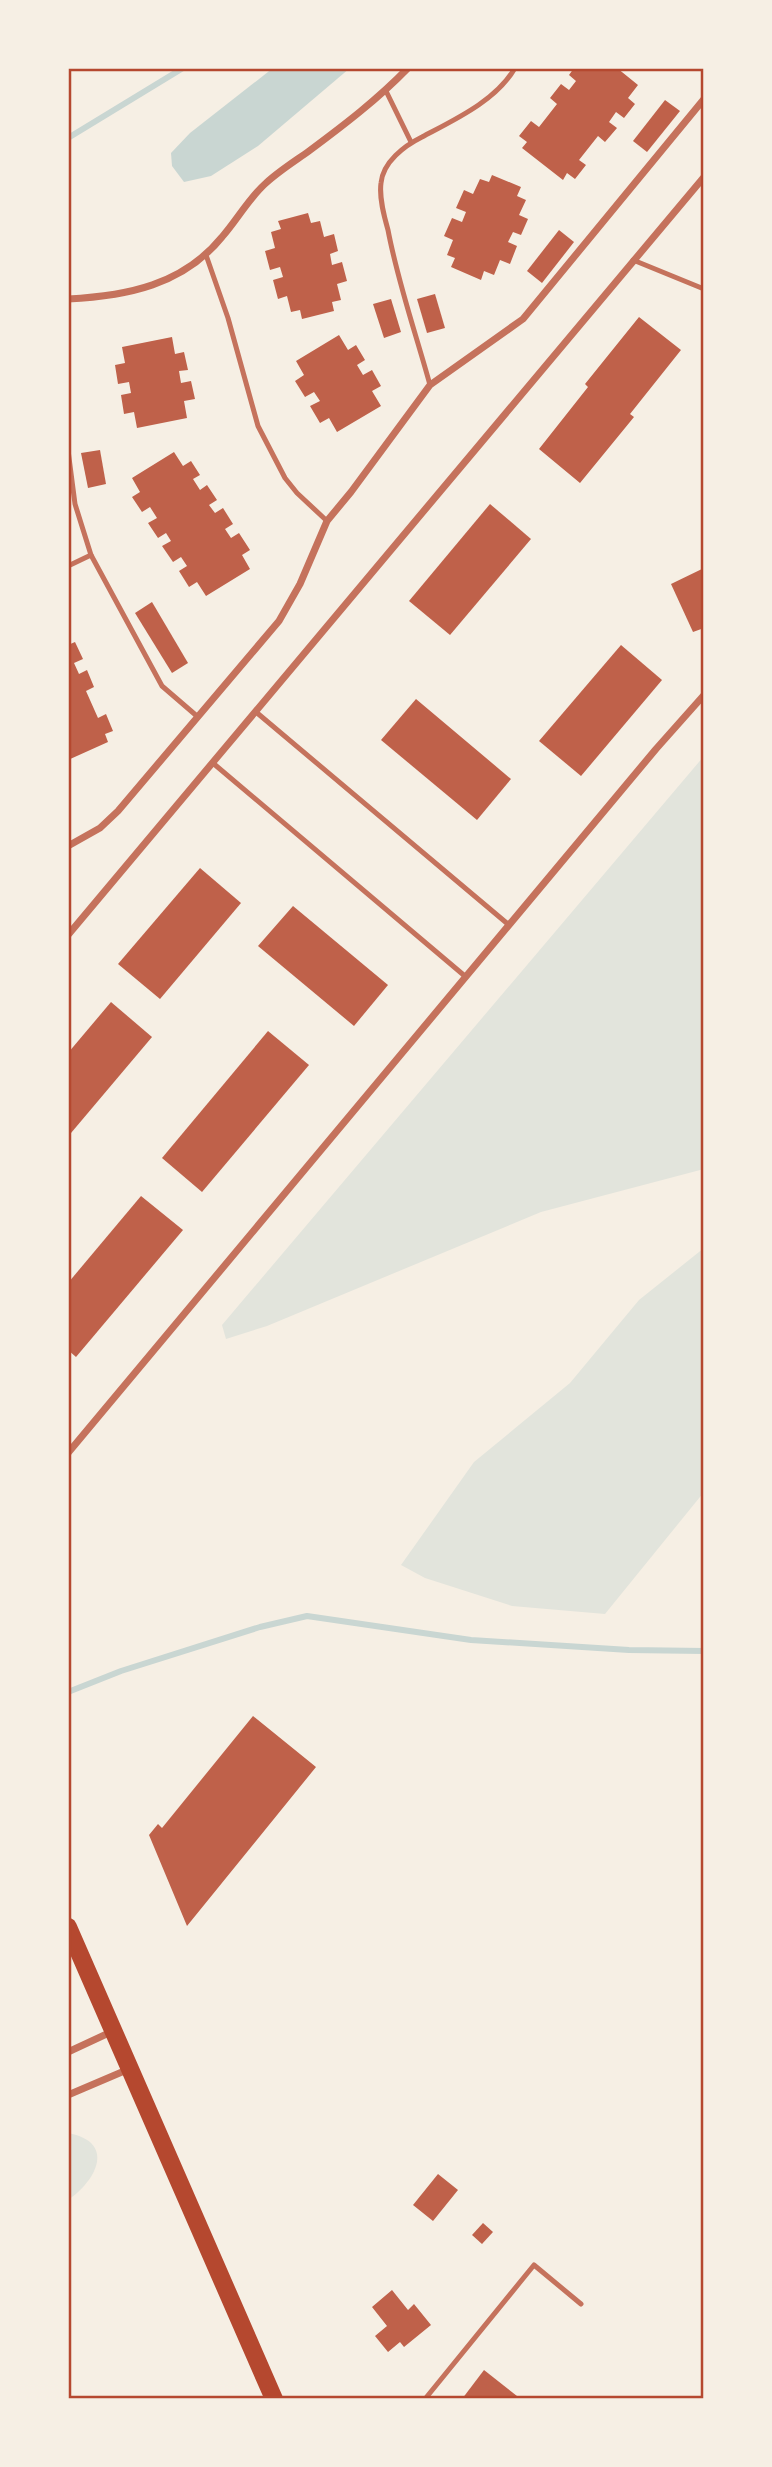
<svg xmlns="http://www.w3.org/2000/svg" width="772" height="2467" font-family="Mulish,sans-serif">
<rect width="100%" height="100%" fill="#f6efe4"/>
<!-- green -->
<g fill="#e2e4dc">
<polygon points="704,756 704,1169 541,1212 267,1326 226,1339 222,1325"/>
<polygon points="704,1248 704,1492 605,1614 512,1606 425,1578 401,1565 474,1462 570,1383 639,1300"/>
<path d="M 68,2133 C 116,2142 97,2180 68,2200 Z"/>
</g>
<!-- water -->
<polygon fill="#c9d6d2" points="273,68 350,68 258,146 211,176 184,182 172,166 171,153 190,133"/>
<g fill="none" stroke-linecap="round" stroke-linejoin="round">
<!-- stream -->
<g stroke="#c9d6d2" stroke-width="6">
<polyline points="68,138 183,68"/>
<polyline points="68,1692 121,1671 260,1627 307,1616 471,1640 629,1650 704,1651"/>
</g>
</g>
<!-- building -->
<g fill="#bf614a">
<polygon points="574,68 617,68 638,85 628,98 635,104 624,118 616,112 609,122 617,128 605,142 598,136 579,160 586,165 575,179 567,173 563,180 522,148 527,142 519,136 531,121 539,127 557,104 550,98 561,84 569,90 576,81 569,75"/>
<polygon points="665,100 680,111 647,152 633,141"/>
<polygon points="492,175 521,187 517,196 526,200 519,215 528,219 521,235 513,232 508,242 517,246 510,264 500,260 494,275 484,271 481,280 451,267 455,258 447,255 453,240 444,236 452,218 462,222 466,212 456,208 464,190 473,194 480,179 489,182"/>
<polygon points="308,213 311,223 320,221 324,237 334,234 338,251 330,254 332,265 342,262 347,281 337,284 341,300 332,302 334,311 302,319 300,310 291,312 287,296 278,299 273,280 283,277 280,267 270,270 265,251 275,248 271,232 281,229 278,221"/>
<polygon points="559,230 574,242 542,283 527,271"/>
<polygon points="435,294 445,328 427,333 417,299"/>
<polygon points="391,299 401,332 384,338 373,304"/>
<polygon points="639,317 681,350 630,414 634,417 580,483 539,449 588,387 585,384"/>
<polygon points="339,335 348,350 356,345 365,360 357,365 363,375 372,370 381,386 372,391 381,406 337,432 329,418 320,423 310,406 320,401 314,392 305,397 295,381 304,375 296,361"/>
<polygon points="172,337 175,354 184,352 188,370 179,371 181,383 191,381 195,399 184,401 187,418 137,428 134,412 124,414 121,395 131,393 129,382 118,384 115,365 125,363 122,347"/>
<polygon points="100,450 106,484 88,488 81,453"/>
<polygon points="174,452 183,466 191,461 200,475 193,479 200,490 207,485 217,500 209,505 215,513 223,508 233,524 225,529 231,538 239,533 250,550 242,555 250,569 206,596 197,582 189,587 179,571 187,566 181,557 173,562 162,546 171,541 166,533 158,538 148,523 157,518 150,507 142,512 132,497 140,492 132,478"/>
<polygon points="490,504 531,539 450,635 409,601"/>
<polygon points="704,568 704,628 693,632 671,584"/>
<polygon points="152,602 188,663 172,673 135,613"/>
<polygon points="75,642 83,659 74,663 79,674 87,670 94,687 86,691 98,718 106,714 113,731 105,734 108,742 68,760 68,645"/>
<polygon points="621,645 662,680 581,776 539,741"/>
<polygon points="416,699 511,779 477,820 381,740"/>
<polygon points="200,868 241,903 160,999 118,964"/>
<polygon points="293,906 388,985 354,1026 258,946"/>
<polygon points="111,1002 152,1037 71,1133 68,1131 68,1053"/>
<polygon points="268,1031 309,1065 202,1192 162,1158"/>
<polygon points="141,1196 183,1230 76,1357 68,1350 68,1283"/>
<polygon points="253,1716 316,1767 187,1926 149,1835 158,1824 162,1828"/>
<polygon points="438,2174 458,2190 433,2221 413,2205"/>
<polygon points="483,2223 493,2232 482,2244 472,2235"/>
<polygon points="392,2290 408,2310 414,2304 431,2325 404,2347 400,2342 388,2352 375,2336 387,2326 372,2307"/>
<polygon points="484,2370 517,2396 515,2399 462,2399"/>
</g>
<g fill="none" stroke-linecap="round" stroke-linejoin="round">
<!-- service -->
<g stroke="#c5725c" stroke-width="5">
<polyline points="386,91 411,142"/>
<polyline points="206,255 228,318 258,426 285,478 297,493 327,521"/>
<polyline points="633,260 704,289"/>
<path d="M 430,385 C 416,334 398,283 388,230 C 384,216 379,198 381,183 C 383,162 404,146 422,137 C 454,120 496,101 515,68"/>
<polyline points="68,450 75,504 91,555 162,686 198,717"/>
<polyline points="68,566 91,555"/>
<polyline points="256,712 509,925"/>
<polyline points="214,764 466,977"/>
<polyline points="425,2399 534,2265 581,2304"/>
</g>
<!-- minor -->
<g stroke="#c5725c" stroke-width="7">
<path d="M 68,299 C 127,296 183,285 222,237 C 237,220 249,198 266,183 C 279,171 295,161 309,151 C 344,125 378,99 408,68"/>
<polyline points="68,846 100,828 118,811 279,621 300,584 327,521 351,492 430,385 523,319 704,99"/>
<polyline points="68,935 704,177"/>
<polyline points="68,1453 656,749 704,695"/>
<polyline points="68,2052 113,2031"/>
<polyline points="68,2095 129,2069"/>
</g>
<!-- primary -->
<polyline stroke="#b5482f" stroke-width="18" points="68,1927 274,2399"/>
</g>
<!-- border -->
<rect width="772" height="2467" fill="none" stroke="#f6efe4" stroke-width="140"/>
<rect x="70" y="70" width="632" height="2327" fill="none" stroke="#b5482f" stroke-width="2.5"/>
</svg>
